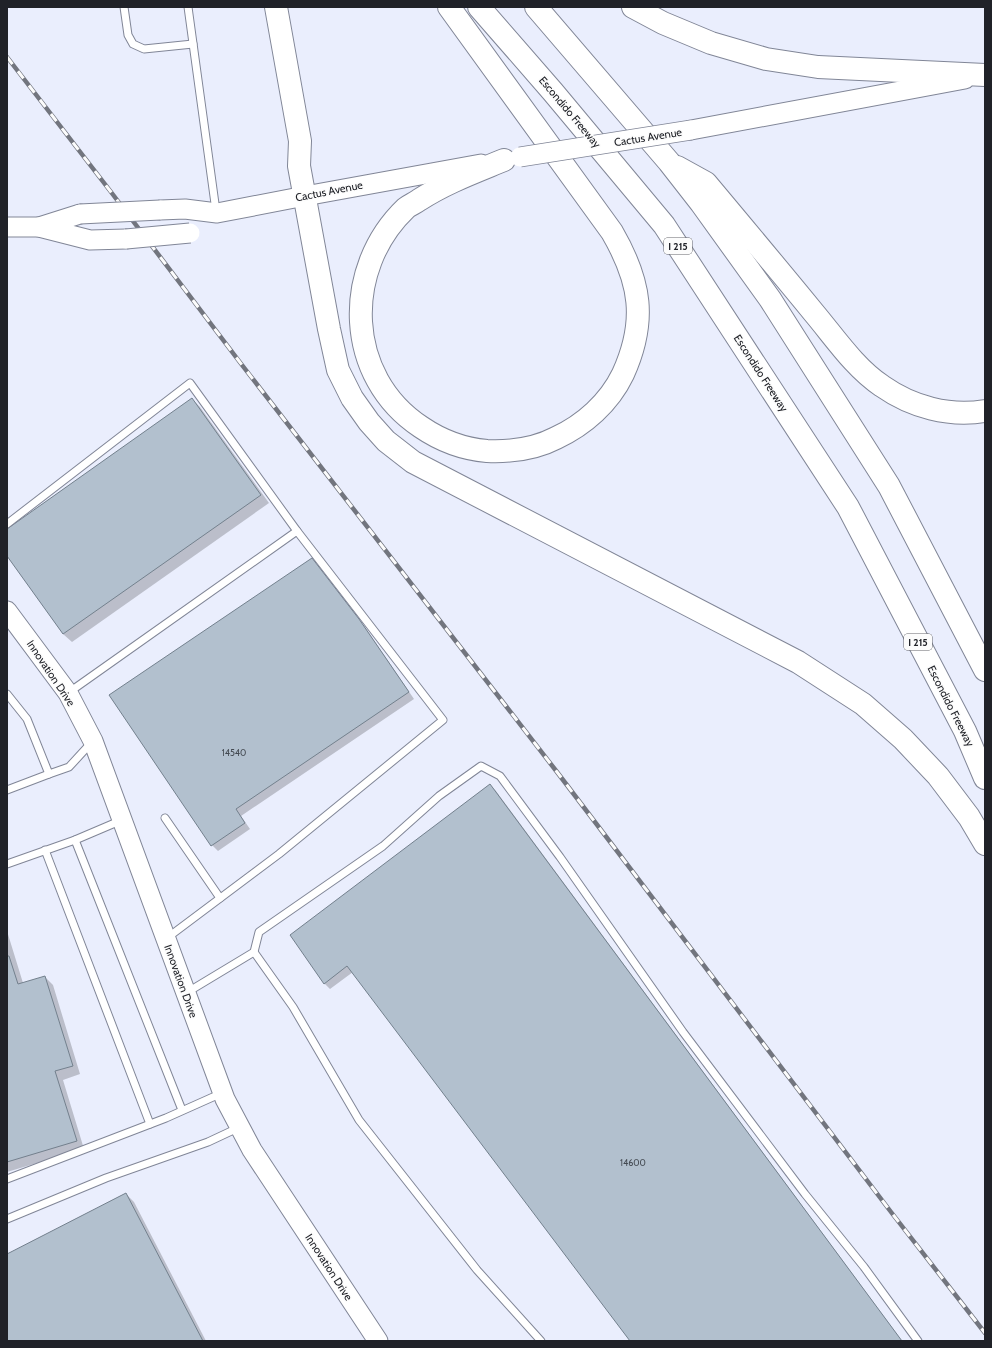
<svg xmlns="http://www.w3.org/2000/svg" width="992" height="1348" font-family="Cabin,sans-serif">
<rect width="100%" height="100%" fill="#eaeefd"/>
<!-- shadow -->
<g fill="#0003">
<polygon points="192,399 200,407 269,503 72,642 63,634 7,554 7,529"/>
<polygon points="317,565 365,627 414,699 241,816 250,829 218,851 212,845 110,695"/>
<polygon points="490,785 496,791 902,1341 631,1341 353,972 330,989 324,983"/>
<polygon points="7,931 23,983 45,977 53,985 80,1074 63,1080 84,1149 7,1172"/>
<polygon points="126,1194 134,1202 206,1341 7,1341 7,1255"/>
</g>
<!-- building -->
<g fill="#b2c0ce" stroke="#73808d">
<polygon points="192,398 261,495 63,634 7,556 7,529"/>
<polygon points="312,558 359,619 409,692 236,809 245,823 211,846 109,695"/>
<polygon points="490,784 902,1341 630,1341 347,966 324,984 290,935"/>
<polygon points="7,956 9,956 18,984 45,976 73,1066 55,1071 77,1141 7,1162"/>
<polygon points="126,1193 203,1341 7,1341 7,1254"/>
</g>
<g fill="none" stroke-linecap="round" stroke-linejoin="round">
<defs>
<g id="lane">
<polyline points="124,7 128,35 133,44 144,49 193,44"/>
<polyline points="188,7 216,211"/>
<polyline points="7,524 190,383 297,531"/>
<polyline points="68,693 297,531 443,720 279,854 167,938"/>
<polyline points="7,694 27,719 49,774 69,767 91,743"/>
<polyline points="7,790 49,774"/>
<polyline points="165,818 220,898"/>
<polyline points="75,840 182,1110"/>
<polyline points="45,850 150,1124"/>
<polyline points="7,864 75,840 122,820"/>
<polyline points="254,952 293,1007 359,1120 477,1270 541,1341"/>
<polyline points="186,993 254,952 259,932 383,846 439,796 481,766 500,776 560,857 683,1032 805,1194 864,1267 918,1341"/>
<polyline points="7,1179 166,1118 222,1093"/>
<polyline points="7,1219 106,1178 208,1142 240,1127"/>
</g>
<g id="secondary">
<polyline points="691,130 965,79"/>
<polyline points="160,210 185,209 217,213 305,196 481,164"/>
<polyline points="7,227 39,227 90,240 126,239"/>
<polyline points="39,227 80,214"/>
<polyline points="7,611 68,693 93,741 225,1099 252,1150 378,1341"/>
</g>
<g id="highway">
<polyline points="276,7 300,141 299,166 329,329 338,370 352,398 369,422 386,441 413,462 798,662 863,704 903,739 938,776 969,817 985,844"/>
<path d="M 449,7 L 612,232 C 641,282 647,321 623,374 C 609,403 584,425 556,438 C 535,449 511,452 487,451 C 463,449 440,440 421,427 C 345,377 342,269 406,208 C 410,205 415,203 419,200 C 445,183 475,172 504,160"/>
<polyline points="479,7 553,92 664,225 848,507 965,731 985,778"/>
<polyline points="536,7 669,162 701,203 770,299 889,486 985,670"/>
<polyline points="633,7 663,23 711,43 766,59 818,67 985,75"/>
<path d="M 677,167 L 706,183 C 742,226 778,269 814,313 C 835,338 855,368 882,386 C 912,407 949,417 985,411"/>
</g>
</defs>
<!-- lane casing -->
<use href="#lane" stroke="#818697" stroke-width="9"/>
<!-- secondary casing -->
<use href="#secondary" stroke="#818697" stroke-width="21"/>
<!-- highway casing -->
<use href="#highway" stroke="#818697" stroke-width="24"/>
<!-- lane -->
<use href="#lane" stroke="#fff" stroke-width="7"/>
<!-- secondary -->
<use href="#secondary" stroke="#fff" stroke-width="19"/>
<!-- highway -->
<use href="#highway" stroke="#fff" stroke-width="22"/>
<defs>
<polyline id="rail" points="7,57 111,192 242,365 557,772 891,1212 985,1333"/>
</defs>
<!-- rail casing -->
<use href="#rail" stroke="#72757e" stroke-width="4.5"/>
<!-- rail -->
<use href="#rail" stroke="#fcfcfc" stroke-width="3" stroke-dasharray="9" stroke-linecap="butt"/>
<defs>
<g id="secondary-bridge">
<polyline points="520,157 691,130"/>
<polyline points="80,214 160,210"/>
<polyline points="126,239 190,233"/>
</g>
</defs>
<!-- secondary-bridge casing -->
<use href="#secondary-bridge" stroke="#818697" stroke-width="21" stroke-linecap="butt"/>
<!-- secondary-bridge -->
<use href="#secondary-bridge" stroke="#fff" stroke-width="19"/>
</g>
<g text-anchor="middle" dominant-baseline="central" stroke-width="3" stroke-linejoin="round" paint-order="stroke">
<!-- number labels -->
<g font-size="9" fill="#444a52">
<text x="234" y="752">14540</text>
<text x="633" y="1162">14600</text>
</g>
<!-- shield labels -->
<g fill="#fcfcfc" stroke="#626368" stroke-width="1">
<rect x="664" y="238" width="28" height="16" rx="3"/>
<rect x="904" y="634" width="28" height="16" rx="3"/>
</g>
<g font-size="10" font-weight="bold" fill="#202228">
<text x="678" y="246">I 215</text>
<text x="918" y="642">I 215</text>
</g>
<!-- street labels -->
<g font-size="11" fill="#202228" stroke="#fcfcfc">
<text transform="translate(570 112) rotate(50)">Escondido Freeway</text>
<text transform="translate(648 137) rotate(-9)">Cactus Avenue</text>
<text transform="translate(329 191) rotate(-11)">Cactus Avenue</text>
<text transform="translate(761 373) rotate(57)">Escondido Freeway</text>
<text transform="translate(51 673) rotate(56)">Innovation Drive</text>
<text transform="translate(951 706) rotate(63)">Escondido Freeway</text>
<text transform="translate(181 981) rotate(70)">Innovation Drive</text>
<text transform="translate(329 1267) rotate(57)">Innovation Drive</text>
</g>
</g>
<!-- border -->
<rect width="992" height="1348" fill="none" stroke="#202228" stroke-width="16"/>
</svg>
